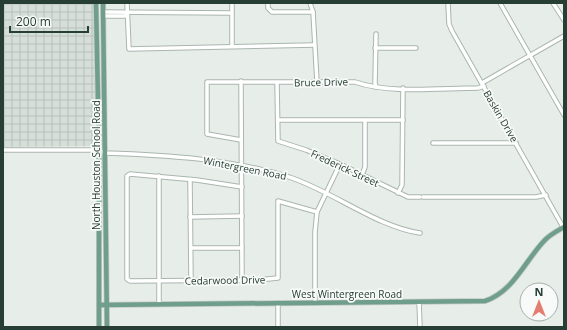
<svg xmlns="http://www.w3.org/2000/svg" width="567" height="330" font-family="'Open Sans',sans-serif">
<defs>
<pattern id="industrial-grid" width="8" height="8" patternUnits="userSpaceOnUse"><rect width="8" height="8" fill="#d5ded8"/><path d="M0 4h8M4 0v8" fill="none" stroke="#b7c0ba"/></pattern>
</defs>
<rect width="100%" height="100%" fill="#e7eeea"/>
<!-- industrial -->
<polygon fill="url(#industrial-grid)" points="3,3 94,3 95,100 94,144 92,146 3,147"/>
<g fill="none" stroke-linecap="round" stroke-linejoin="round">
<defs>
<g id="minor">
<polyline points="127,3 129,49 314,45"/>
<polyline points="232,3 232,46"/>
<polyline points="268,3 268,8 272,12 313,12"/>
<polyline points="310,3 313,12 317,82"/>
<polyline points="448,3 449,24 452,31 563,227"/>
<polyline points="500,3 564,115"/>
<polyline points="553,3 564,20"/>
<polyline points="103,12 232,13"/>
<polyline points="103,16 125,16 127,14"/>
<polyline points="376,34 375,83 376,87"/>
<polyline points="375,48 416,48"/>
<polyline points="241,81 242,280"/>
<polyline points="277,83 278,141 306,150 340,164 408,197 420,197"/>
<polyline points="482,83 564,36"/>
<polyline points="278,120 403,120"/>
<path d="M 241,140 L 207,134 L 207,82 L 355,82 C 390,94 440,88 478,88 L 484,86"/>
<polyline points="433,143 516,143"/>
<path d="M 3,150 L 99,150 L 105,153 C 165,155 235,159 292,178 C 335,193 378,227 420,233"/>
<polyline points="362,175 365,167 365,120"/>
<polyline points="159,176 159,304"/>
<polyline points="190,180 191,281"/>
<polyline points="242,187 197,180 130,174 127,176 127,279 130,281 258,280 278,278 278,201 317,212"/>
<polyline points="398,193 402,185 403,88"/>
<polyline points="423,197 536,197 546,195"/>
<polyline points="190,217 242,216"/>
<polyline points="191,248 242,248"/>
<polyline points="419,302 420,327"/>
<polyline points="278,303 278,327"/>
<polyline points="315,303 315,232 317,212 340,164"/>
</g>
<g id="major">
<polyline points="96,3 99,150 99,327"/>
<polyline points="103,3 107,327"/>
<path d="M 99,305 L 485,301 C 513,292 525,261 544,241 C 549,235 557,231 564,227"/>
</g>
</defs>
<!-- minor casing -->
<use href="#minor" stroke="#aab6b0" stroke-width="5.5"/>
<!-- major casing -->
<use href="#major" stroke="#c3c9c6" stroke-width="6"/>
<!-- minor -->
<use href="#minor" stroke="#fff" stroke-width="3.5"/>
<!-- major -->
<use href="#major" stroke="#709e8d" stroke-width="4.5"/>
</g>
<g text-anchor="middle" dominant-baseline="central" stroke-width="3.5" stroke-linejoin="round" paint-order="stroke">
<!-- street labels -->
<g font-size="10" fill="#273e35" stroke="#f7faf8">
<text transform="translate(321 82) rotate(-1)">Bruce Drive</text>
<text transform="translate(501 116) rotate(60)">Baskin Drive</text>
<text transform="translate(96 165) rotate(-90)">North Houston School Road</text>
<text transform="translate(245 168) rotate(11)">Wintergreen Road</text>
<text transform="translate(345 168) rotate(25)">Frederick Street</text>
<text transform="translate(225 280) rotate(-1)">Cedarwood Drive</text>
<text x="347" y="294">West Wintergreen Road</text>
</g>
</g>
<!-- border -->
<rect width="567" height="330" fill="none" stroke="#273e35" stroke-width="8"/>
<!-- north arrow -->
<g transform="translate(539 302)"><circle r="19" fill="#f7faf8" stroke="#a4afaa"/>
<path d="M0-3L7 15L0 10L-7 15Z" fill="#e47c6f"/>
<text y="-6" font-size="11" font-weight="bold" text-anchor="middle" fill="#273e35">N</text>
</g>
<!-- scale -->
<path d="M10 26v6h78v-6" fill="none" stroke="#273e35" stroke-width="2"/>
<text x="16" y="26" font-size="12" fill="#273e35" stroke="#f7faf8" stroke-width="3" paint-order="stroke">200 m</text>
</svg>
